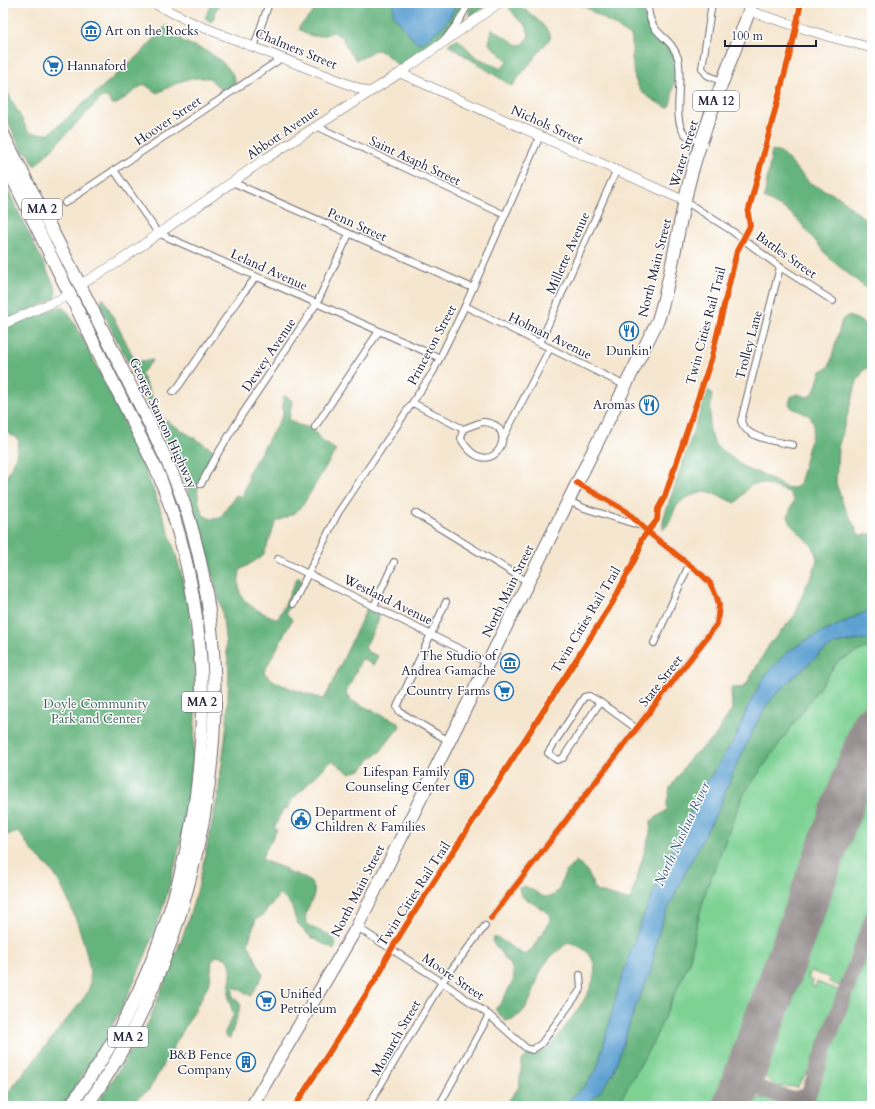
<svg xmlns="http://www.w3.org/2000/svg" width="875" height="1109" font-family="Cardo,serif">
<rect width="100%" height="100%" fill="#fff"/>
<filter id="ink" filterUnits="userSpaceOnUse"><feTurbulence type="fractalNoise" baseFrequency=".025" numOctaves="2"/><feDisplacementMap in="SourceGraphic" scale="8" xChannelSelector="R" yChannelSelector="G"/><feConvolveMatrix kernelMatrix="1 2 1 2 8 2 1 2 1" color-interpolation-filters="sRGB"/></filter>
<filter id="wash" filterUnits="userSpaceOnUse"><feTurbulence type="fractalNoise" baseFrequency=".012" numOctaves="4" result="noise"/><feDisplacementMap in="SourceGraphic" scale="16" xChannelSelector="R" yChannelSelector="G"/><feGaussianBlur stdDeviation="0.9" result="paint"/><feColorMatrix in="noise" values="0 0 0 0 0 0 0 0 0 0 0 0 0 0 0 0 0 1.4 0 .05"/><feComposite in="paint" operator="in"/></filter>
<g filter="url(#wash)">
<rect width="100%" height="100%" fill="#f5e6cf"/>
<!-- green -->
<g fill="#7cd193" stroke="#4f7a67">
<polygon points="872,645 872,689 870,689 718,1106 617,1106 654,1040 690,960 695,931 706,890 743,795 838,661"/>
<polygon points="872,766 872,905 842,987 829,982 830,978 811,971 808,979 813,981 812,986 815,987 817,982 840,991 810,1069 797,1087 776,1086 760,1073"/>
<polygon points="872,936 872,1106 810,1106"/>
<polygon points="751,1098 771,1099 780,1106 748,1106"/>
</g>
<!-- forest -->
<g fill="#65b37d" stroke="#446a5c">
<polygon points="211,3 220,3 214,13 215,16 211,22 205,18"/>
<path d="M 322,3 L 394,3 L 393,5 L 428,39 L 451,16 L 456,3 L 464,3 L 445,33 L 403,67 C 393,65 386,50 376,50 C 370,51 363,59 356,60 L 347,49 L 342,37 L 333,32 C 319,38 311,38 299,29 L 299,27 Z"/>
<polygon points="473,3 492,3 470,16 469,11"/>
<path d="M 512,3 L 517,3 C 528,13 545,23 551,37 L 512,86 L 448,45 L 452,41 L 459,40 L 476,57 L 501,69 L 508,61 L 489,44 L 492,29 L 518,45 L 524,44 L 529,35 L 526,25 L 518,19 L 509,8 Z"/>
<path d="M 575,3 L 642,3 C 644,10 645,21 648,27 C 653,36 665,39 670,48 C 680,66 673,88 670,106 L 668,108 C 639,93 634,90 632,55 C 632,49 633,42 631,36 L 582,5 Z"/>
<path d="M 167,25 L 184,42 L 207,51 L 220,60 L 232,73 L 236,83 L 222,91 L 209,78 C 182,77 179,83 157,93 L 144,84 L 117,104 L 112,104 L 107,97 L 102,97 L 35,166 L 28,153 L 23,152 L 3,112 L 3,84 L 27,129 L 31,133 L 49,134 L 142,52 Z"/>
<polygon points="772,150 783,154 810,183 839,197 872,225 872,293 830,259 799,221 788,211 764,198"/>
<polygon points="3,180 52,281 56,289 55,299 3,322"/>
<path d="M 103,297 L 135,360 L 140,361 L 153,360 L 141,374 L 162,418 L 215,451 C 201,477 191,485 203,515 L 211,519 L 220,518 L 236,495 L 242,497 L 249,477 L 247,475 L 283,415 L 283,397 L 287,396 L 292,401 L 289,419 L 298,425 L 307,427 L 315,432 L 321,440 L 336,450 L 303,505 L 296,512 L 276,522 L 263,556 L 240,570 C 240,575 238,580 239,585 C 239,605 262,612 277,619 L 279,617 L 297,578 L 301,578 L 301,582 L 286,613 L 292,619 L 291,622 L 264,672 C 272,685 307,693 322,699 L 326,696 L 366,610 L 368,609 L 379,614 L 378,622 L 365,647 L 368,652 L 378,656 L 373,665 L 363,659 L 361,660 L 346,693 L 352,701 L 398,722 L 400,726 L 380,752 L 371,758 L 361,770 L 349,773 L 333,761 L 329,763 L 291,801 L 287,809 L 284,808 L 274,828 L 277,830 L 262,857 L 265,861 L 286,869 L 285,871 L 294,875 L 295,873 C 300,876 308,879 311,883 C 322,895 302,908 306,921 C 309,929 324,931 330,936 C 332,937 334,940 336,942 L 334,950 C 324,944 310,938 302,929 C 290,917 299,908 280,895 L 278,896 L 262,916 L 256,919 L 248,943 L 263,975 L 251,996 L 235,987 L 233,990 L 233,996 L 241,1005 L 230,1038 L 225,1036 L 225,1032 L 234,1014 C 232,1010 230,1005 229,1000 C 226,985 242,957 216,956 L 212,961 L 210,981 L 200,1001 L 149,1090 L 139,1097 L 130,1106 L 96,1106 L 149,1021 L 183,935 L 197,892 L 218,795 L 227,723 L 229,671 L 222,611 L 200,526 L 185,483 L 162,431 L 103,312 L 101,302 Z"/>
<path d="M 58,307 L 62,307 L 68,312 C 87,345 104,380 120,414 C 148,474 173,534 187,598 C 195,637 196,677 195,717 C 192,858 144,992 62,1106 L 3,1106 L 3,1099 L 80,1003 C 84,997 89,992 90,984 C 93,958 69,896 54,874 C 49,866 41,861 35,854 C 29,848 24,839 19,832 L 3,836 L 3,483 L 15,460 L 19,440 L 3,430 L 3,329 Z"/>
<path d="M 847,316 L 857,319 L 872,329 L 872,365 L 864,370 L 857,381 L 838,448 L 836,483 L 843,504 L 859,535 L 872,534 L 872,609 L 804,641 L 748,706 L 736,737 L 701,791 L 674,845 L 641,922 L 619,986 L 597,1069 L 584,1087 L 562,1106 L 504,1106 L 519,1087 L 522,1061 L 528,1054 C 534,1054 543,1053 548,1048 C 555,1042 561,1032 567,1024 C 587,998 617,957 568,942 C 561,949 551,955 546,963 C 532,981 535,1016 505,1021 L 495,1009 L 501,1003 L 514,979 L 512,968 L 492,941 L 493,938 L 498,938 L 524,955 L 532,949 L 551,920 L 550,914 L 521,896 L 519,888 L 525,886 L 544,897 L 553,896 L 559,889 L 565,873 L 576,861 L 587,871 L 596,891 L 630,901 L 650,833 L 651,821 L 667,810 L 667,802 L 670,788 L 692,756 L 713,739 L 732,709 L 731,687 L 742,688 L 747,683 L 769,645 L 795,615 L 805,588 L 813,574 L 817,558 L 813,547 L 791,525 L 788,516 L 794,500 L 789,492 L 762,483 L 750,485 L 736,503 L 707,491 C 696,494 683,497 676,507 C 671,516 672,523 663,529 L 663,520 L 704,399 L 708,390 L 712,393 L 709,431 L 716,446 L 748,470 L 760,473 L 785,487 L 793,488 L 799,485 L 814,426 L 810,416 L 792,408 L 789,404 L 791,397 L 797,394 L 808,397 L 814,392 L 821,371 L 829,367 L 842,320 Z"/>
<polygon points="872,638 872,645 838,661 743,795 706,890 695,931 690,959 654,1040 617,1106 586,1106 602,1089 613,1073 636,1005 651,971 656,943 661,924 687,869 719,808 732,775 755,726 768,703 789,681 822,652 835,644"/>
</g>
<!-- water -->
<g fill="#5da1d1" stroke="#406286">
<path d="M 394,3 L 456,3 C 452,20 435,35 420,43 L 414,40 L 393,15 Z"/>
<polygon points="872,609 872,638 835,644 822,652 789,681 768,703 755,726 732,775 719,808 687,869 661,924 656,943 651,971 636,1005 613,1073 602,1089 586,1106 562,1106 584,1087 597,1069 619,986 641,922 674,845 701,791 736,737 748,706 764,677 785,654 804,641"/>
</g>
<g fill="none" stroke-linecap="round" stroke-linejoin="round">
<!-- taxiway -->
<g stroke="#8c8485" stroke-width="16">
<polyline points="864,747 872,750"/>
<polyline points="748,1064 749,1078 756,1087 793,1100 804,1096 809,1092"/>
<polyline points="736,1098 744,1089 756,1087"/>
<polyline points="804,1106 872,919"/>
</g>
<!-- runway -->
<polyline stroke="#8c8485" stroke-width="41" points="733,1106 872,725"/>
</g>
</g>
<g filter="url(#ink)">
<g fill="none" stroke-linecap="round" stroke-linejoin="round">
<defs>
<g id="street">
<path d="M 648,3 C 648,37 670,33 678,58 C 684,78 671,120 685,134 C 689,138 696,140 702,143"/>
<polyline points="712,3 702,68 707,75 723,82"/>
<polyline points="446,38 459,21 469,3"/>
<polyline points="254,47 269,3"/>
<polyline points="316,126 505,215"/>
<polyline points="114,170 158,233 440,358"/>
<polyline points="232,182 473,288"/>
<polyline points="685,201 732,231 780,267 833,301"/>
<polyline points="65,203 282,58"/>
<path d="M 780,267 L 741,421 C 746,439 776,441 793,445"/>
<polyline points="465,306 626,386"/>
<polyline points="540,343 616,171"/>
<polyline points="173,392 178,387 240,297 256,277"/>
<polyline points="413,403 463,429"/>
<path d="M 482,422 C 525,423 491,489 461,439 L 463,429 Z"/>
<polyline points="315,427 379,331"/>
<polyline points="503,438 550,348"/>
<polyline points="201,484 218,453 241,416 317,303 349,234"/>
<polyline points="568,501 584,508 638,525"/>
<polyline points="415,513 528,582"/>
<polyline points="278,559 488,663"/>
<polyline points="446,602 397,707 400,712 449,741"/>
<polyline points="293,604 338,513 433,372 465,306 540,136"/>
<polyline points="374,606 394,562"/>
<polyline points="654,643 689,565"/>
<polyline points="600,702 589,696 584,697 548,753 557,760 563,758 600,702 637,729"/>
<polyline points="491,918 717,624 719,605 717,597 710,583 702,575 648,532 626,511 577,483"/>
<polyline points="357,927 442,982 489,1015 526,1048 532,1050 541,1044 581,989 580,975"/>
<polyline points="368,1106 442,982 485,926"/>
<polyline points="439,1106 489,1015"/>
</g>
<g id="secondary">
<polyline points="153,3 195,24 368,92"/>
<polyline points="749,11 830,37 872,48"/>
<polyline points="400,73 685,201"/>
<polyline points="81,284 117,263 265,159 400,73 499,3"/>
<polyline points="3,324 70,295"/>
</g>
<g id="highway">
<path d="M 3,134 C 43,214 85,293 124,373 C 150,426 179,478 194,536 C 224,649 220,766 190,878 C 171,955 133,1043 86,1106"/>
<path d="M 3,159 L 159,475 C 241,682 203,928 70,1106"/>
<path d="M 252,1106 L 357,927 L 658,320 C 673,273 678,223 691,175 C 707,116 732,60 752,3"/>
</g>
</defs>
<!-- street casing -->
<use href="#street" stroke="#6c676f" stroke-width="8"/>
<!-- secondary casing -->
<use href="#secondary" stroke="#6c676f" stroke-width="10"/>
<!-- highway casing -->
<use href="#highway" stroke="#6c676f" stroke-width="14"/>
<!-- street -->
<use href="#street" stroke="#fff" stroke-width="6"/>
<!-- secondary -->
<use href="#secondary" stroke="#fff" stroke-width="9"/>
<!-- highway -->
<use href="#highway" stroke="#fff" stroke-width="12"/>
<defs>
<g id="cycleway">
<polyline points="491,918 717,624 719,605 717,597 710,583 702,575 648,532 626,511 577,483"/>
<polyline points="295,1106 381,971 386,958 405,927 613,602 639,551 641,540 657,520 658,509 665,496 711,360 737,251 750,226 748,213 792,46 801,3"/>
</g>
</defs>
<!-- cycleway casing -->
<use href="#cycleway" stroke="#fff" stroke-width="8"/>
<!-- cycleway -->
<use href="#cycleway" stroke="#e8590c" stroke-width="6"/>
</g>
</g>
<!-- icons -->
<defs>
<symbol id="museum-ring" viewBox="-11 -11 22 22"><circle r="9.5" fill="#fff" stroke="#1f6fb2" stroke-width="1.5"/><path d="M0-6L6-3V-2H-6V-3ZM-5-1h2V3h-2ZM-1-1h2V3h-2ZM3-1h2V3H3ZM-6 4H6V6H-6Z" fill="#1f6fb2"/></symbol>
<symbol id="supermarket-ring" viewBox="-11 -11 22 22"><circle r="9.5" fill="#fff" stroke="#1f6fb2" stroke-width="1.5"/><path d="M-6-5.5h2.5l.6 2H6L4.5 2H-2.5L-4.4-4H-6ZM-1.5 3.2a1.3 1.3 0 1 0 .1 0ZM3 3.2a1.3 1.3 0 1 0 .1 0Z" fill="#1f6fb2"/></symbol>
<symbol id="restaurant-ring" viewBox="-11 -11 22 22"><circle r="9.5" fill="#fff" stroke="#1f6fb2" stroke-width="1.5"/><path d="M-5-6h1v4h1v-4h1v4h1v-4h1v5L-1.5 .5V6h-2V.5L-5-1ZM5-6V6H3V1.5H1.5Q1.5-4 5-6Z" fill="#1f6fb2"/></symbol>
<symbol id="building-ring" viewBox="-11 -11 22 22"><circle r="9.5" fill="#fff" stroke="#1f6fb2" stroke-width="1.5"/><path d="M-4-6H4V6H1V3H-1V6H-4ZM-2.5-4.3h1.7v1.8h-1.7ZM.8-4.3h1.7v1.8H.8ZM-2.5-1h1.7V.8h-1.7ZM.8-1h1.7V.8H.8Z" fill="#1f6fb2"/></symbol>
<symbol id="civic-ring" viewBox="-11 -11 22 22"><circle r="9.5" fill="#fff" stroke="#1f6fb2" stroke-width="1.5"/><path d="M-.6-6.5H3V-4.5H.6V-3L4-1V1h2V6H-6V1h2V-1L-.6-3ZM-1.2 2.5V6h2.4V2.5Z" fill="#1f6fb2"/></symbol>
</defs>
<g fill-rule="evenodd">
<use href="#museum-ring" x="80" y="20" width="22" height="22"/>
<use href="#supermarket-ring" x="42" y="55" width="22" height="22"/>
<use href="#restaurant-ring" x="618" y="320" width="22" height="22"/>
<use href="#restaurant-ring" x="638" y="394" width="22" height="22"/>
<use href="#museum-ring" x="499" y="652" width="22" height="22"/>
<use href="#supermarket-ring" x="493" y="680" width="22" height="22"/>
<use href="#building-ring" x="453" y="768" width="22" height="22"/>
<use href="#civic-ring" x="290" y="808" width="22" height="22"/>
<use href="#supermarket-ring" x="255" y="990" width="22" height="22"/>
<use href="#building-ring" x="235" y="1051" width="22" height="22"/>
</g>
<g text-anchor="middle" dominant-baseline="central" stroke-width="3" stroke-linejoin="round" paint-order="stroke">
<!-- shield labels -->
<g fill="#fff" stroke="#646476" stroke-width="1">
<rect x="693" y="91" width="46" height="20" rx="3"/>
<rect x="22" y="199" width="40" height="20" rx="3"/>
<rect x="182" y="692" width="40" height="20" rx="3"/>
<rect x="108" y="1027" width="40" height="20" rx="3"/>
</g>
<g font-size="12" font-weight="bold" fill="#22223b">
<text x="716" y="101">MA 12</text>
<text x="42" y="209">MA 2</text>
<text x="202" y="702">MA 2</text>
<text x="128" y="1037">MA 2</text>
</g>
<!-- poi labels -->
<g font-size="13" fill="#22223b" stroke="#fff" text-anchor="end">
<text x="105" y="31" text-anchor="start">Art on the Rocks</text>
<text x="67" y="66" text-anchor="start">Hannaford</text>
<text x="629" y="351" text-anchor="middle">Dunkin'</text>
<text x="635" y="405">Aromas</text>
<text x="496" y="656">The Studio of<tspan x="496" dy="15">Andrea Gamache</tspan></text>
<text x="490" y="691">Country Farms</text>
<text x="450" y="772">Lifespan Family<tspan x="450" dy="15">Counseling Center</tspan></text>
<text x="315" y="812" text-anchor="start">Department of<tspan x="315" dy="15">Children &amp; Families</tspan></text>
<text x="280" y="994" text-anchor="start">Unified<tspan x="280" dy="15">Petroleum</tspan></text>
<text x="232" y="1055">B&amp;B Fence<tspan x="232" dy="15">Company</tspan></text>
</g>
<!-- street labels -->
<g font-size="13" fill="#22223b" stroke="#fff">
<text transform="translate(296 49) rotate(22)">Chalmers Street</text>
<text transform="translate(168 121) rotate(-34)">Hoover Street</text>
<text transform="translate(547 125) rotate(24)">Nichols Street</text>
<text transform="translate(283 133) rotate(-34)">Abbott Avenue</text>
<text transform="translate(684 154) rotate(-73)">Water Street</text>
<text transform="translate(415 161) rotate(25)">Saint Asaph Street</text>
<text transform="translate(357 225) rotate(24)">Penn Street</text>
<text transform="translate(568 253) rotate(-66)">Millette Avenue</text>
<text transform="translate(786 255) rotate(35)">Battles Street</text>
<text transform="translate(655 268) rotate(-76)">North Main Street</text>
<text transform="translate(269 270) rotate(24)">Leland Avenue</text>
<text transform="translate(706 326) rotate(-75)">Twin Cities Rail Trail</text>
<text transform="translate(550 336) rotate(26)">Holman Avenue</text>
<text transform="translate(432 345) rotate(-62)">Princeton Street</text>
<text transform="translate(749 345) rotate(-75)">Trolley Lane</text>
<text transform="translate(269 355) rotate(-56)">Dewey Avenue</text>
<text transform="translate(163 423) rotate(65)">George Stanton Highway</text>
<text transform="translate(508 591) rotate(-64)">North Main Street</text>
<text transform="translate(388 600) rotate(26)">Westland Avenue</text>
<text transform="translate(586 620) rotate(-59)">Twin Cities Rail Trail</text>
<text transform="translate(661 681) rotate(-52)">State Street</text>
<text transform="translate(358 891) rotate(-63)">North Main Street</text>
<text transform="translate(414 894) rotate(-57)">Twin Cities Rail Trail</text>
<text transform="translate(453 977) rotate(34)">Moore Street</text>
<text transform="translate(396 1038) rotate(-60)">Monarch Street</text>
</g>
<!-- park labels -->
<g font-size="13" fill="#425f5a" stroke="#fff">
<text x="96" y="704">Doyle Community<tspan x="96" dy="15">Park and Center</tspan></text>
</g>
<!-- water labels -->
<g font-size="14" font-style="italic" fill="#3d5b7e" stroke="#fff">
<text transform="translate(682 834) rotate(-65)">North Nashua River</text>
</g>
</g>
<!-- margin -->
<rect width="875" height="1109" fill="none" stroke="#fff" stroke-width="16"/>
<!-- scale -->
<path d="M725 40v6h91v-6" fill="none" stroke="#22223b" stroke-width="2"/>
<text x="731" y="40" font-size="12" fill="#22223b" stroke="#ffffff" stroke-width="3" paint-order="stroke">100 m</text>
</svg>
